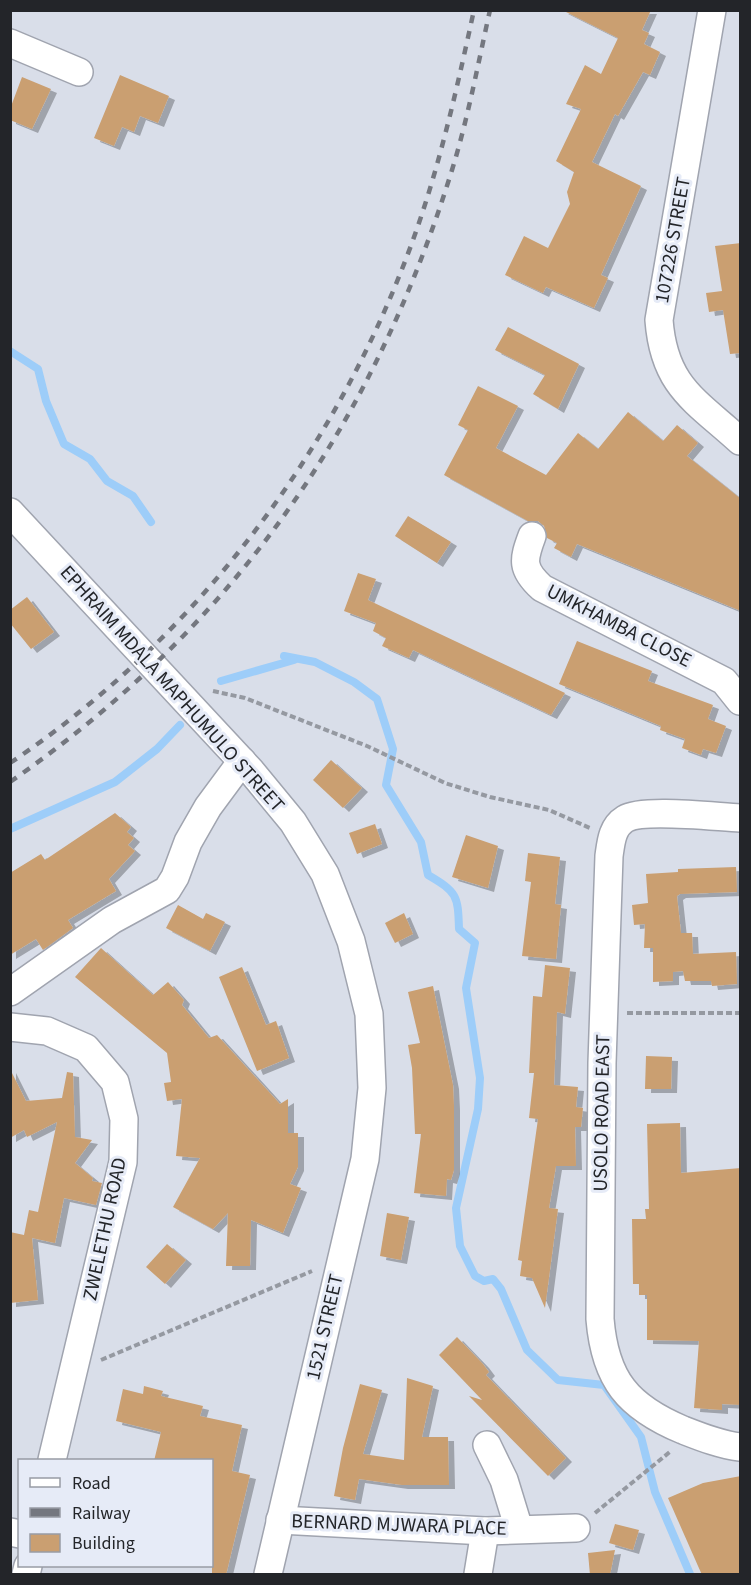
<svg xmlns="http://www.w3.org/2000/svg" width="751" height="1585" font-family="'Source Sans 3',sans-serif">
<defs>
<filter id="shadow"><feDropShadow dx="6" dy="4" stdDeviation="0" flood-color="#0004"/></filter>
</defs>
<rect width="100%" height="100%" fill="#d9dee9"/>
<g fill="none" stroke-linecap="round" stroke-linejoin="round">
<!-- stream -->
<g stroke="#9dcdf9" stroke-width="8">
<polyline points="10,351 38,369 46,401 64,444 90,459 107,481 133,496 151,522"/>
<path d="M 284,656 L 315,662 L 354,682 L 377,699 L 393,749 L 386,785 L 421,842 L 428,875 C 457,892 458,895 459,929 L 475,943 L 466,988 L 480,1078 L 478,1109 L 456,1208 L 460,1246 L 475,1276 L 484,1281 L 493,1279 L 501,1289 L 527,1350 L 558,1380 L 604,1385 L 641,1437 L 655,1492 L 690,1574"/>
<polyline points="221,681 294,660"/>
<polyline points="10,829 115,782 157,749 180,725"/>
</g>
</g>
<!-- building -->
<g fill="#ca9f71" filter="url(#shadow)">
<polygon points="562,10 651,10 642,30 649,33 644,44 660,52 650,75 643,72 618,116 615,114 592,162 641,186 601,275 608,278 594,308 546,287 543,293 505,275 524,236 548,248 570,204 567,192 574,172 556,161 581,109 566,104 585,65 601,74 618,38"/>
<polygon points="120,75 169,96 158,123 140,116 134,132 122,127 114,146 94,138"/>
<polygon points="22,77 51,89 32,129 10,120 10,109"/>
<polygon points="741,243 741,353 730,354 723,310 709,312 706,293 722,291 715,246"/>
<polygon points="508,327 579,364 558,409 533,394 545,375 495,350"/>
<polygon points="478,386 518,406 496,448 546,475 578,433 598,449 628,412 663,441 677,425 698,443 687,456 741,499 741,611 577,544 571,557 554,548 557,543 547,538 544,526 538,521 528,521 444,475 468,430 458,425"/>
<polygon points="408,516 451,542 437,563 395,536"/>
<polygon points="358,573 376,579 368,600 565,693 551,715 413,650 409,658 382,646 386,638 373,631 376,623 344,611"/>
<polygon points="27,597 54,632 31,649 10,623 10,610"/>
<polygon points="577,641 652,671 648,681 713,705 708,719 726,726 716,753 703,749 701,755 682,748 685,739 660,730 661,726 559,684"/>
<polygon points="331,760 362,788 343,808 313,780"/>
<polygon points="115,813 131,827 127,832 134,838 128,845 135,851 109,879 116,891 68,920 73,928 43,950 36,939 10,955 10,873 41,854 45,860"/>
<polygon points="375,824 382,844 357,854 349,833"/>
<polygon points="466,835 498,846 488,888 452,877"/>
<polygon points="528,853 560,857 555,904 561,905 556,959 522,956 531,882 525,881"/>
<polygon points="736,867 737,892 680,894 677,896 681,933 692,933 693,954 736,952 737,984 712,986 711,981 685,981 683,971 673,972 673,981 653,982 653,948 644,948 645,924 634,925 632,905 648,903 646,874 678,872 678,869"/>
<polygon points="178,905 203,919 206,913 225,922 210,951 166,928"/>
<polygon points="404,913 413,934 395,943 385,923"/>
<polygon points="101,948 153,995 168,982 184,1000 182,1005 209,1038 217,1035 280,1104 288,1099 288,1133 298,1133 298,1167 290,1184 301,1188 283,1233 251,1220 250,1266 226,1266 228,1213 213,1229 173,1207 200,1158 176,1156 182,1099 167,1101 164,1083 171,1082 167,1053 75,977"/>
<polygon points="545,965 570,968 565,1014 557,1012 554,1085 578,1087 576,1107 583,1108 581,1127 575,1127 576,1166 556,1166 549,1208 558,1209 545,1308 532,1278 520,1276 522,1261 518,1260 538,1119 529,1118 534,1073 529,1073 533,996 542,997"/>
<polygon points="242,967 266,1025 276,1021 289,1058 257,1071 219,977"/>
<polygon points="433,986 453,1085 454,1106 454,1170 451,1180 447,1179 446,1196 414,1193 421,1134 415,1134 412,1068 408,1045 420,1043 408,992"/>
<polygon points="646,1056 672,1057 671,1089 645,1089"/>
<polygon points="10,1069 26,1101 62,1098 67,1072 73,1073 75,1137 92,1140 75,1163 93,1178 92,1181 102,1183 96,1205 64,1198 55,1243 32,1238 38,1300 10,1303 10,1232 24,1235 29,1210 38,1212 57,1122 27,1137 24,1130 10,1138"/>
<polygon points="680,1123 681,1173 741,1168 741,1405 722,1404 722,1410 694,1408 699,1341 647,1340 647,1295 639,1295 639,1284 633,1284 632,1219 646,1219 645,1209 649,1209 647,1124"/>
<polygon points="387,1213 409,1217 401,1260 380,1256"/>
<polygon points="167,1244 186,1260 165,1284 146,1267"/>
<polygon points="457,1337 483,1364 489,1372 486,1375 566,1458 548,1476 469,1396 482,1400 439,1355"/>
<polygon points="407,1378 433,1386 422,1437 448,1437 449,1485 402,1485 359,1479 355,1500 334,1496 343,1448 360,1384 382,1390 363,1454 404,1460"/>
<polygon points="144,1386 163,1391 161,1396 203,1406 200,1416 242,1425 232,1471 250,1475 226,1575 212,1575 212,1461 154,1461 161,1432 116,1421 123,1389 143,1394"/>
<polygon points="741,1476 741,1575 702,1575 668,1498 703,1483"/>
<polygon points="615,1524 639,1530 633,1550 609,1543"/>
<polygon points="615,1550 610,1575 590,1575 588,1553"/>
</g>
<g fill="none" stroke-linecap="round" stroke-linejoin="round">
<defs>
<g id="minor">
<path d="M 712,10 L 659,320 C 664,386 695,400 740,441"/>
<polyline points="10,43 79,72"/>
<polyline points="10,512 251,771 293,822 325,874 351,941 369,1014 372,1088 365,1159 268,1574"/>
<path d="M 532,536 C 523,560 521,569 542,588 L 724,681 L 740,701"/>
<path d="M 740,818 C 716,817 643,808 625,819 C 612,827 611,842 609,856 L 602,1063 L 600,1319 C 605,1380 628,1407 683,1430 C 701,1437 721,1445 740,1447"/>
<polyline points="10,992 112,920 167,890 175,877 188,842 208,807 242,761"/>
<polyline points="10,1027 47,1031 86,1048 115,1082 124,1119 123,1162 52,1460"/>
<polyline points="487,1445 504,1480 519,1529"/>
<polyline points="280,1520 485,1531 576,1528"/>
<polyline points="10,1532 20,1534"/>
<polyline points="26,1574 28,1566"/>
<polyline points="478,1574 485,1531"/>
</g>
</defs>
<!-- minor casing -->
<use href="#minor" stroke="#a0a4af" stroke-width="30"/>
<!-- path -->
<g stroke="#9599a1" stroke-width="4" stroke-dasharray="6 3" stroke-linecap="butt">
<polyline points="213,691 245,698 367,746 445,783 490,797 549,810 590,828"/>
<polyline points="627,1013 740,1013"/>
<polyline points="101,1360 312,1271"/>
<polyline points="595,1513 671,1451"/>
</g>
<!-- minor -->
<use href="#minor" stroke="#fff" stroke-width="27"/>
<!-- rail -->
<g stroke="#74777f" stroke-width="4.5" stroke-dasharray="8 8" stroke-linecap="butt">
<path d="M 10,763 C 197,638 337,450 413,240 C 440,165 457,88 474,10"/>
<path d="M 10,782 C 233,627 372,428 452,170 C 468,118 478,64 490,10"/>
</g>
</g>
<g text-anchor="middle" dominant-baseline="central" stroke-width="6" stroke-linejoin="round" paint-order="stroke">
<!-- street labels -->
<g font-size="20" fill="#232529" stroke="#e6ebf7">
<text transform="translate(673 240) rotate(-80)">107226 STREET</text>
<text transform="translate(619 626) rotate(27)">UMKHAMBA CLOSE</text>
<text transform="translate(172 689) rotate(48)">EPHRAIM MDALA MAPHUMULO STREET</text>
<text transform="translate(602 1113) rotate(-89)">USOLO ROAD EAST</text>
<text transform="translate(105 1229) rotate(-78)">ZWELETHU ROAD</text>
<text transform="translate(325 1327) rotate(-77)">1521 STREET</text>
<text transform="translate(399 1525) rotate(2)">BERNARD MJWARA PLACE</text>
</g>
</g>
<!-- border -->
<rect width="751" height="1585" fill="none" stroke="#232529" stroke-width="24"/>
<!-- legend -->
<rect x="18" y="1459" width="195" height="108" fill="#e6ebf7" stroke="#989ca5" stroke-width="1.5"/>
<rect x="30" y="1478" width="30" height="9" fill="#ffffff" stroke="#989ca5" stroke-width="1.5"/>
<text x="72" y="1489" font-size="18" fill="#232529">Road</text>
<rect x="30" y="1508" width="30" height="9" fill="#74777f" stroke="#989ca5" stroke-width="1.5"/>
<text x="72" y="1519" font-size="18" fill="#232529">Railway</text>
<rect x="30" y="1534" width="30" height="18" fill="#ca9f71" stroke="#989ca5" stroke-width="1.5"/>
<text x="72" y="1549" font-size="18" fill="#232529">Building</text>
</svg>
